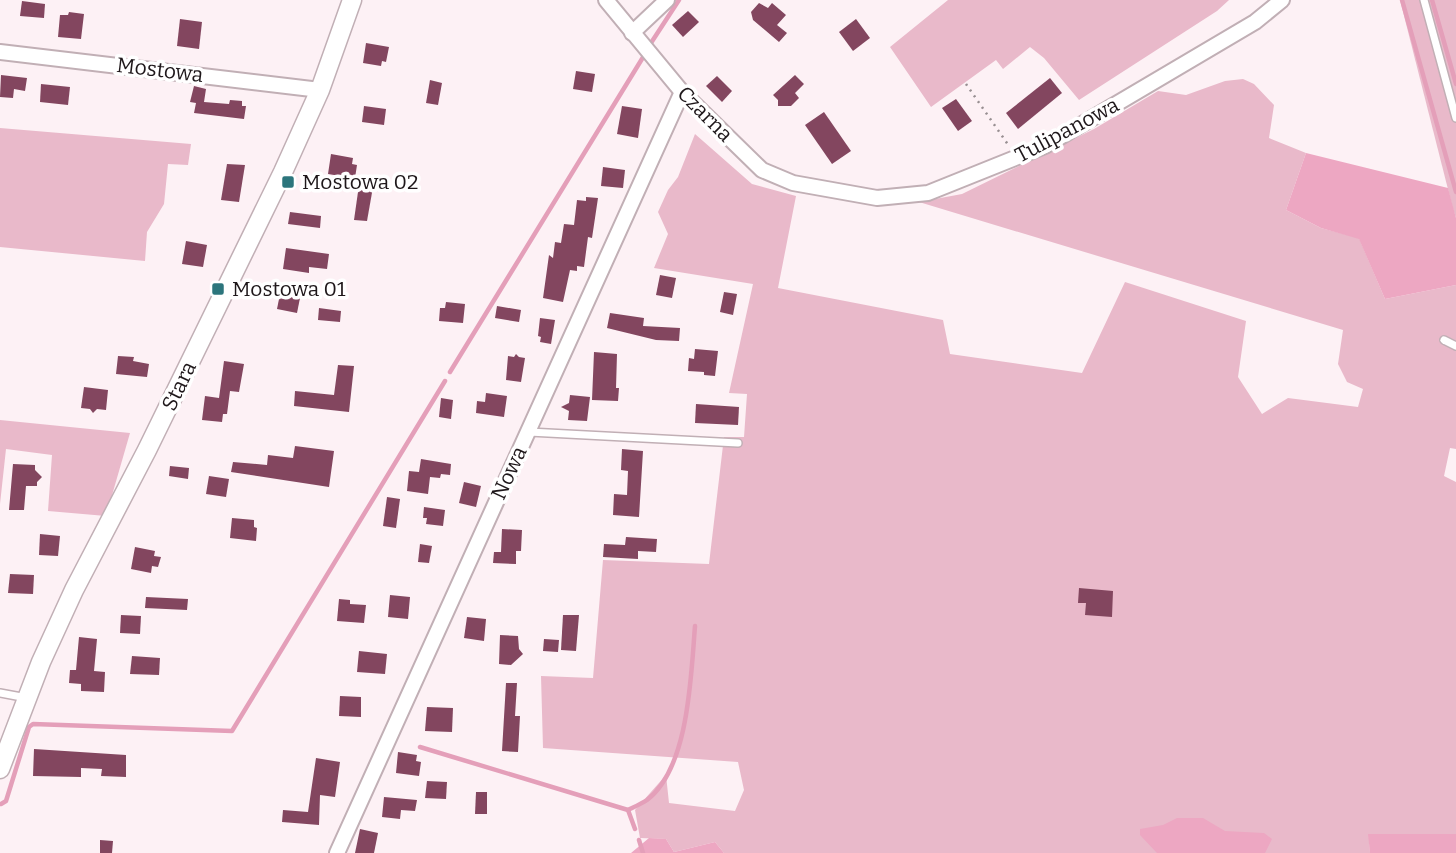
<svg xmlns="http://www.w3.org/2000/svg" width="1456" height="853" font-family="Bitter,serif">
<rect width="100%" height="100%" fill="#fdf1f5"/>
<!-- green -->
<g fill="#e9b9ca">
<polygon points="948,0 1229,0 1217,11 1079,100 1044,58 1030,47 1003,69 996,60 931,107 890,47"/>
<polygon points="1400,0 1456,0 1456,218 1453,209"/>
<polygon points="1243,79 1254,84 1274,105 1269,138 1306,153 1286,210 1321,228 1359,238 1385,299 1456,285 1456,449 1450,448 1444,476 1456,482 1456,834 1369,834 1370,853 724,853 715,842 674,852 666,839 640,838 635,810 666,775 669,803 735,811 744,790 738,762 543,748 541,676 593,678 603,560 709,564 724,437 744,437 747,394 729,393 753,284 654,268 668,234 658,212 668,190 678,177 695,134 752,184 796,196 778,288 943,320 950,354 1082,373 1125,282 1246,321 1238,377 1262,414 1288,398 1358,407 1363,389 1347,382 1338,364 1343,330 919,202 962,194 1094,129 1158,91 1186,95 1225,81"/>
<polygon points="0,128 191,144 188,165 168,164 164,204 147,232 145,261 0,247"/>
<polygon points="0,420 130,433 106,516 48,511 52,455 6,449 0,504"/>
</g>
<!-- forest -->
<g fill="#eda7c2">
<polygon points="1306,153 1448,188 1456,218 1456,285 1385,299 1359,239 1321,228 1286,210"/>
<polygon points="1177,818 1203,818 1225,831 1264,833 1272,839 1265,853 1157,853 1140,835 1140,829 1163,825"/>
<polygon points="1368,834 1456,834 1456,853 1370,853"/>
<polygon points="649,838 666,839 674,852 715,842 724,853 631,853"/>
</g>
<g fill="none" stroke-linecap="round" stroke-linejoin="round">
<!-- stream -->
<g stroke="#e49fb9" stroke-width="4.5">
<polyline points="1402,0 1456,192"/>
<polyline points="1432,0 1456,84"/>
<polyline points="649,46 679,0"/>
<polyline points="450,372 645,54"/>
<polyline points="420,747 628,810 635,829"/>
<polyline points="1,804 6,801 29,727 33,724 232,731 445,381"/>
<path d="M 628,810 C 634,807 641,804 647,800 C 689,768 691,675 695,626"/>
<polyline points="639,840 643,853"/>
</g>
</g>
<!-- building -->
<g fill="#83465f">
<polygon points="22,1 45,4 44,18 20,16"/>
<polygon points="759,3 768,8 772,3 786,15 777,25 787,33 779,42 753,20 751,12"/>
<polygon points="688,11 699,22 683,37 672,25"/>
<polygon points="69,12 84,14 81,39 58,37 60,15 68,15"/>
<polygon points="180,19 202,22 199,49 177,46"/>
<polygon points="856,19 870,38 853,51 839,32"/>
<polygon points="366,43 389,47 386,62 382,61 381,66 363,63"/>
<polygon points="576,71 595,74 592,92 573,89"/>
<polygon points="1,75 27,78 25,91 14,89 13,98 0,97"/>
<polygon points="795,75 804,84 795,93 799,98 791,106 778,106 778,100 773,95"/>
<polygon points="717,76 732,91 722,102 706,86"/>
<polygon points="1050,78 1062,93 1018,129 1006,113"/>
<polygon points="430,80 442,83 438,105 426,103"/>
<polygon points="41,84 70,87 68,105 40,102"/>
<polygon points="194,86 206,89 204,102 229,104 230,100 242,101 242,106 246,106 244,119 194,113 196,103 190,102"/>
<polygon points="956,99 972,121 958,131 942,108"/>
<polygon points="364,106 386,109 384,125 362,122"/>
<polygon points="622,106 642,109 638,138 617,134"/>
<polygon points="824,112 851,151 832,164 805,125"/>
<polygon points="331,154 353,158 352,164 357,165 353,191 338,190 340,176 328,174"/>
<polygon points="227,164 245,165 239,202 221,200"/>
<polygon points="603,167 625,170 623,188 601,186"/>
<polygon points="359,185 373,187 367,221 354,220"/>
<polygon points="586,197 598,198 592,238 588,237 584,267 577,266 577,271 570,270 563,302 543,298 549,255 553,258 555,242 561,243 564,224 574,225 577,200 586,201"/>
<polygon points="290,212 321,216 320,228 288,224"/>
<polygon points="186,241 207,245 203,267 182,264"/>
<polygon points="286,248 329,254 327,269 309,267 309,273 283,269"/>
<polygon points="660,275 676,278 672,298 656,295"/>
<polygon points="281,289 301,293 297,313 277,309"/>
<polygon points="724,292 737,294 733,315 720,312"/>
<polygon points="446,302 465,304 463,323 439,321 440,308 445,308"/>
<polygon points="497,306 521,310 519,322 495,318"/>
<polygon points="319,308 341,311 340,322 318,320"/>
<polygon points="610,313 644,318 643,326 680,328 679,341 656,340 607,328"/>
<polygon points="540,318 555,320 551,344 540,342 541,337 538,336"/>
<polygon points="695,349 718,351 715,376 704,375 704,372 688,371 689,358 694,359"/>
<polygon points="594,352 617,354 616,388 619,388 618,401 592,400"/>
<polygon points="516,354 519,357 525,358 521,382 506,380 508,356 514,357"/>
<polygon points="118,356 134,357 133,361 149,364 147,377 116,374"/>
<polygon points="224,361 244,364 239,392 230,391 227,414 223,414 222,422 202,420 205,396 219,398"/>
<polygon points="338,365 354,366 349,412 294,406 295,391 334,395"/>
<polygon points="84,387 108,390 106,410 97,409 93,413 90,409 81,408"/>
<polygon points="486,393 507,396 504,417 476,413 477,401 485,402"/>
<polygon points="570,395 590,397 587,421 568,420 569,411 561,407 569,403"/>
<polygon points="441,398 453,400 451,419 439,417"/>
<polygon points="696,404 739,407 738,425 695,423"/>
<polygon points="295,446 334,451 329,487 231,472 233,462 267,465 268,455 293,458"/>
<polygon points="622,449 643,451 639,517 613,515 614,494 627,495 628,471 621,470"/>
<polygon points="421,459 451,464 450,475 441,474 440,478 430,477 428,494 407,491 409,471 419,472"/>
<polygon points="13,464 35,465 35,470 42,477 37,482 37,486 26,486 24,510 9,510"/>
<polygon points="170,466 189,468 188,479 169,476"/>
<polygon points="209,476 229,479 226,497 206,494"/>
<polygon points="464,482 481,486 476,507 459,503"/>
<polygon points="387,497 400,499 396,528 383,526"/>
<polygon points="424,507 445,510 443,526 426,524 427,518 423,518"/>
<polygon points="232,518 254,520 254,527 257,528 256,541 230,538"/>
<polygon points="502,529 522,530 521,551 516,551 516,564 493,563 494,552 501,552"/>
<polygon points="40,534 60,536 58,556 39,555"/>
<polygon points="626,537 657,539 656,552 638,551 638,559 603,557 604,544 625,545"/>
<polygon points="420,544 432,546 429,563 418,562"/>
<polygon points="135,547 155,551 154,556 161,557 158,567 152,566 151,573 131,569"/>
<polygon points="10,574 34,575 33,594 8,593"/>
<polygon points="1079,588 1113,591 1112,617 1085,615 1086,603 1078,603"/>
<polygon points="390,595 410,597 408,619 388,617"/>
<polygon points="146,597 188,599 187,610 145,608"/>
<polygon points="339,599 350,600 350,604 366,605 364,623 337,621"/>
<polygon points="121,615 141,616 140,634 120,633"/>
<polygon points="563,615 579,615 576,651 561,650"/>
<polygon points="467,617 486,619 484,641 464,638"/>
<polygon points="500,635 518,636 519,649 523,654 511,665 499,664"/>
<polygon points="79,637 97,639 94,671 105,672 104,692 81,691 81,684 69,683 70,670 76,670"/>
<polygon points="544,639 559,640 558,652 543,651"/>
<polygon points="359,651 387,654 385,674 357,672"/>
<polygon points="132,656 160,658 159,675 130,674"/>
<polygon points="506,683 517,683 515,716 520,716 518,752 502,751"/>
<polygon points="340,696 361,697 361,717 339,716"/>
<polygon points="427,707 453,708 452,732 425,731"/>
<polygon points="34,749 126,755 126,777 101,776 102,769 81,768 81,777 33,776"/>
<polygon points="398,752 417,755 416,761 421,762 419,776 396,773"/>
<polygon points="316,758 340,762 335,797 320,795 319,825 282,822 283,810 308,812"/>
<polygon points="427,781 447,782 446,799 425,798"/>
<polygon points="476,792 487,792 487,814 475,814"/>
<polygon points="384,797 417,800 415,811 401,810 400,819 382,817"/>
<polygon points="360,829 378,833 374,853 355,853"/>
<polygon points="100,840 113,841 112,853 100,853"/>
</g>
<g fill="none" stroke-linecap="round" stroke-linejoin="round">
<defs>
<g id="service">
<polyline points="1424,0 1456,118"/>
<polyline points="1444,340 1456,346"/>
<polyline points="529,432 738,443"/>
<polyline points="0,693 27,698"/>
</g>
<g id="minor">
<polyline points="606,0 682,92 762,170 793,183 877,198 928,193 1045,146 1255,22 1282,0"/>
<polyline points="632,33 667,0"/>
<polyline points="0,52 320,90"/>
<polyline points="337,853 682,92"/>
</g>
<polyline id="tertiary" points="0,769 41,662 74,590 147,450 283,172 320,90 352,0"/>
</defs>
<!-- service casing -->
<use href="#service" stroke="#c1afb5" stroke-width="10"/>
<!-- minor casing -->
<use href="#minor" stroke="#c1afb5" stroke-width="18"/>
<!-- tertiary casing -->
<use href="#tertiary" stroke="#c1afb5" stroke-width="21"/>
<!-- path -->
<polyline stroke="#978e91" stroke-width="2.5" stroke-dasharray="2 5" stroke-linecap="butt" points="966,84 1009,146"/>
<!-- service -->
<use href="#service" stroke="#fff" stroke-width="7"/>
<!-- minor -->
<use href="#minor" stroke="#fff" stroke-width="14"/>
<!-- tertiary -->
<use href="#tertiary" stroke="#fff" stroke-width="18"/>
</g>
<!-- markers -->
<g fill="#2c757c" stroke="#fff" stroke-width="2.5">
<rect x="281" y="175" width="14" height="14" rx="3.5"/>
<rect x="211" y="282" width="14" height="14" rx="3.5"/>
</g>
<g text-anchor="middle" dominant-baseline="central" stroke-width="7" stroke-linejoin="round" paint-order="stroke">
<!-- street labels -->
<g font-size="21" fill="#1e171a" stroke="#fff">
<text transform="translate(160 70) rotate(7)">Mostowa</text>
<text transform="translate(705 114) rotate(45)">Czarna</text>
<text transform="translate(1067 130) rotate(-28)">Tulipanowa</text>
<text transform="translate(179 386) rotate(-64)">Stara</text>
<text transform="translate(509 473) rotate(-65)">Nowa</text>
</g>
<!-- poi labels -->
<g font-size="21" fill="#1e171a" stroke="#fff" text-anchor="start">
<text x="302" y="182">Mostowa 02</text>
<text x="232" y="289">Mostowa 01</text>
</g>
</g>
</svg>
